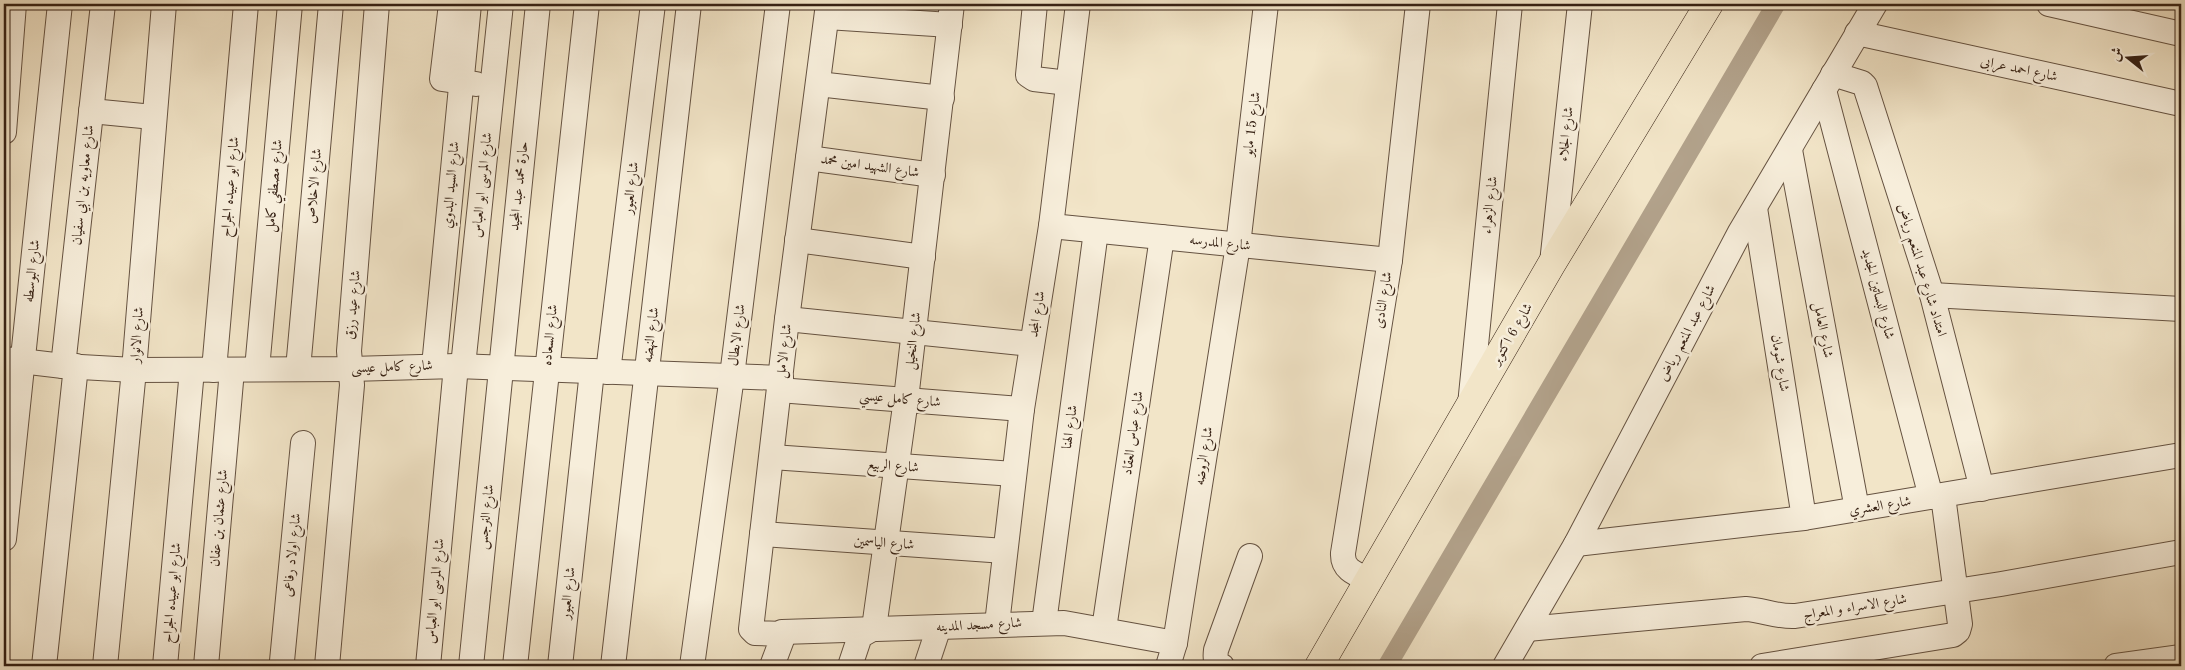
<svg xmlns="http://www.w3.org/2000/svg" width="2185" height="670" font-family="'Old Standard TT',Amiri,serif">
<rect width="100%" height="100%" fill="#f2e5c8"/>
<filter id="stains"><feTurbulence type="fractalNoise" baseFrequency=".004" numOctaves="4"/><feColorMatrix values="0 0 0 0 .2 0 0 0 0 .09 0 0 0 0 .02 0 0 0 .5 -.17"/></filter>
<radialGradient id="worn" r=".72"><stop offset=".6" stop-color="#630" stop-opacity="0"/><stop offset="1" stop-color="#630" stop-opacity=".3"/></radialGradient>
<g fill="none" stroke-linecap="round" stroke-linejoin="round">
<!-- canal -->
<polyline stroke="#b2a28b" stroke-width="19" points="1387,666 1776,4"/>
<defs>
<g id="minor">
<polyline points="451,4 442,79 476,84"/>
<polyline points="1035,4 1028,75 1034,79 1068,83"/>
<polyline points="2049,4 2181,34"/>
<polyline points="827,17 950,25"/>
<polyline points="1857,33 2181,104"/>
<polyline points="1833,74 1862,83 1865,86 1932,295 1982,489"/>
<polyline points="818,84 942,98"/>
<polyline points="1824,90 1931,497"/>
<polyline points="91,111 153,117"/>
<polyline points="4,132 14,4"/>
<polyline points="1790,150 1857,509"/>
<polyline points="808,158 933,175"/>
<polyline points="1755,208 1804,518"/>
<polyline points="1051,226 1390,260"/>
<polyline points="797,240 923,257"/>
<polyline points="1552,263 1580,4"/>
<polyline points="1932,295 2181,309"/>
<polyline points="787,319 1032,344"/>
<polyline points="4,359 63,366 134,370 351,369 456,366 781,378"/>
<polyline points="63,366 103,4"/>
<polyline points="434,366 469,4"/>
<polyline points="463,366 501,4"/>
<polyline points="257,369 290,4"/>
<polyline points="298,369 331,4"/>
<polyline points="214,370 246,4"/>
<polyline points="608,372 653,4"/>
<polyline points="779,390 1022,409"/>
<polyline points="1470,405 1510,4"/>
<polyline points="772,457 1014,474"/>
<polyline points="762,534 1005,551"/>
<polyline points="4,539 60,4"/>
<polyline points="1576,544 1804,518 2181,455"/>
<path d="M 1370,580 C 1356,574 1342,570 1343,553 L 1390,260 L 1418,4"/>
<polyline points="1044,623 1096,231"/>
<polyline points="997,624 1022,409 1051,226 1078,4"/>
<polyline points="1104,629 1162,237"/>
<path d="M 1527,629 L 1746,609 C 1763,610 1777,617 1795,616 L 2001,584 L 2181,552"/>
<polyline points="782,632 1064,623 1175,643"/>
<polyline points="44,666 76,366"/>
<polyline points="105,666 134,370 164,4"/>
<polyline points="165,666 192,370"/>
<polyline points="206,666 232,370"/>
<polyline points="283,666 282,661 303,443"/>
<polyline points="327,666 352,385 349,351 377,4"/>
<polyline points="428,666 456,366"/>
<polyline points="471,666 538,4"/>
<polyline points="515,666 587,4"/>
<polyline points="560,666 592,371"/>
<polyline points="613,666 689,4"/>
<polyline points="692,666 732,376 778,4"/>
<polyline points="772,666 784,634 755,633 751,629 787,319 828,4"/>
<polyline points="850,666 860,636 874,628 906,399 952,4"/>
<polyline points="926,666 939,627"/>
<polyline points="1168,666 1175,643 1238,245 1266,4"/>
<path d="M 1222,666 C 1215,663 1215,658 1216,650 L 1250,556"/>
<polyline points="1505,666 1576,544 1740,232 1875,4"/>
<polyline points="1762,666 1953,635 1958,631 1960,624 1943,496"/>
<polyline points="2116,666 2181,657"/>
</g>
<polyline id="major" points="1319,666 1551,265 1709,4"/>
</defs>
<!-- minor casing -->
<use href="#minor" stroke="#655241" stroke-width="26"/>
<!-- major casing -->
<use href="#major" stroke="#362114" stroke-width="29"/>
<!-- minor -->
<use href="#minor" stroke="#f7eedb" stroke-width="24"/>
<!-- major -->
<use href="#major" stroke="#f2e5c8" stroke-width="28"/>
</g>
<g text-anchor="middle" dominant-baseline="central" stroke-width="5" stroke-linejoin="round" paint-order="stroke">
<!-- street labels -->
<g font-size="14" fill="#362114" stroke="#f7eedb">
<text transform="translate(2019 69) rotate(12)">شارع احمد عرابى</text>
<text transform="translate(1252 124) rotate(-83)">شارع 15 مايو</text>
<text transform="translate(1566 134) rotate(-84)">شارع الجلاء</text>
<text transform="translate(870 166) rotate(8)">شارع الشهيد امين محمد</text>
<text transform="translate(83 185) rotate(-84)">شارع معاويه بن ابي سفيان</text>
<text transform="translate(451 185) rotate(-85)">شارع السيد البدوي</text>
<text transform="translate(482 185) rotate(-84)">شارع المرسى ابو العباس</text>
<text transform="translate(274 186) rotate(-85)">شارع مصطفي كامل</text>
<text transform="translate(314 186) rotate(-85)">شارع الاخلاص</text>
<text transform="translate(519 186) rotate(-84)">حارة محمد عبد المجيد</text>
<text transform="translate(230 187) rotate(-85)">شارع ابو عبيده الجراح</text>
<text transform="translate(631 188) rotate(-83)">شارع العبور</text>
<text transform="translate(1490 205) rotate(-84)">شارع الزهراء</text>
<text transform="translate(1220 243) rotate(6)">شارع المدرسه</text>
<text transform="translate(1922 270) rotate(73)">امتداد شارع عبد المنعم رياض</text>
<text transform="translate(32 271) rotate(-84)">شارع البوسطه</text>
<text transform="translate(1878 294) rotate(75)">شارع البساتين الجديد</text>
<text transform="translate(1383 300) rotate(-81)">شارع النادى</text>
<text transform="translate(353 305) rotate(-85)">شارع عيد رزق</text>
<text transform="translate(1037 314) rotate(-81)">شارع المجد</text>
<text transform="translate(1823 330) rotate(79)">شارع العامل</text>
<text transform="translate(1687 333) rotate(-62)">شارع عبد المنعم رياض</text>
<text transform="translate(1512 334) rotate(-60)">شارع 6 اكتوبر</text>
<text transform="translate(137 335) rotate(-86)">شارع الانوار</text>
<text transform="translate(550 335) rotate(-84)">شارع السعاده</text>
<text transform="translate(651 335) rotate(-83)">شارع النهضه</text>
<text transform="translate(737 335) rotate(-83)">شارع الابطال</text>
<text transform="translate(913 341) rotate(-83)">شارع النخيل</text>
<text transform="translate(784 351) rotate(-83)">شارع الامل</text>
<text transform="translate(1780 363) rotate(81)">شارع شومان</text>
<text transform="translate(392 367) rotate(-2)">شارع كامل عيسى</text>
<text transform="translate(900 399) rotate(5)">شارع كامل عيسي</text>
<text transform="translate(1070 427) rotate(-82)">شارع الهنا</text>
<text transform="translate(1133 433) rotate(-82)">شارع عباس العقاد</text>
<text transform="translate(1204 456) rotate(-81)">شارع الروضه</text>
<text transform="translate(893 466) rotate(4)">شارع الربيع</text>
<text transform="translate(1880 506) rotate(-9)">شارع العشري</text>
<text transform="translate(486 517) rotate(-84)">شارع النرجس</text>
<text transform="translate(219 518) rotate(-85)">شارع عثمان بن عفان</text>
<text transform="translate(884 543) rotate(4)">شارع الياسمين</text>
<text transform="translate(292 555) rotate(-84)">شارع اولاد رفاعى</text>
<text transform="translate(435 591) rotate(-85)">شارع المرسى ابو العباس</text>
<text transform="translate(172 593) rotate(-85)">شارع ابو عبيده الجراح</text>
<text transform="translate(568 593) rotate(-84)">شارع العبور</text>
<text transform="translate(1855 607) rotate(-9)">شارع الاسراء و المعراج</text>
<text transform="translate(979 625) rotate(-3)">شارع مسجد المدينه</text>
</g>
</g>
<!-- margin -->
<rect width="2185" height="670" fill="none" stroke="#f2e5c8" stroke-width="20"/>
<rect x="5" y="5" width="2175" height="660" fill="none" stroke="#362114" stroke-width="2.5"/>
<rect x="10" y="10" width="2165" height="650" fill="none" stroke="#362114"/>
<!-- north arrow -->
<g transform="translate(2128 58) rotate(287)" stroke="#f7eedb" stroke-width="4" paint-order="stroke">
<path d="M0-4L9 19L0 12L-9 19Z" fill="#362114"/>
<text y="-8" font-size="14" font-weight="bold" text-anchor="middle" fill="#362114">ش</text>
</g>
<rect width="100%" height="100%" filter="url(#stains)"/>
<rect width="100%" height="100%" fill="url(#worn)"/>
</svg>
